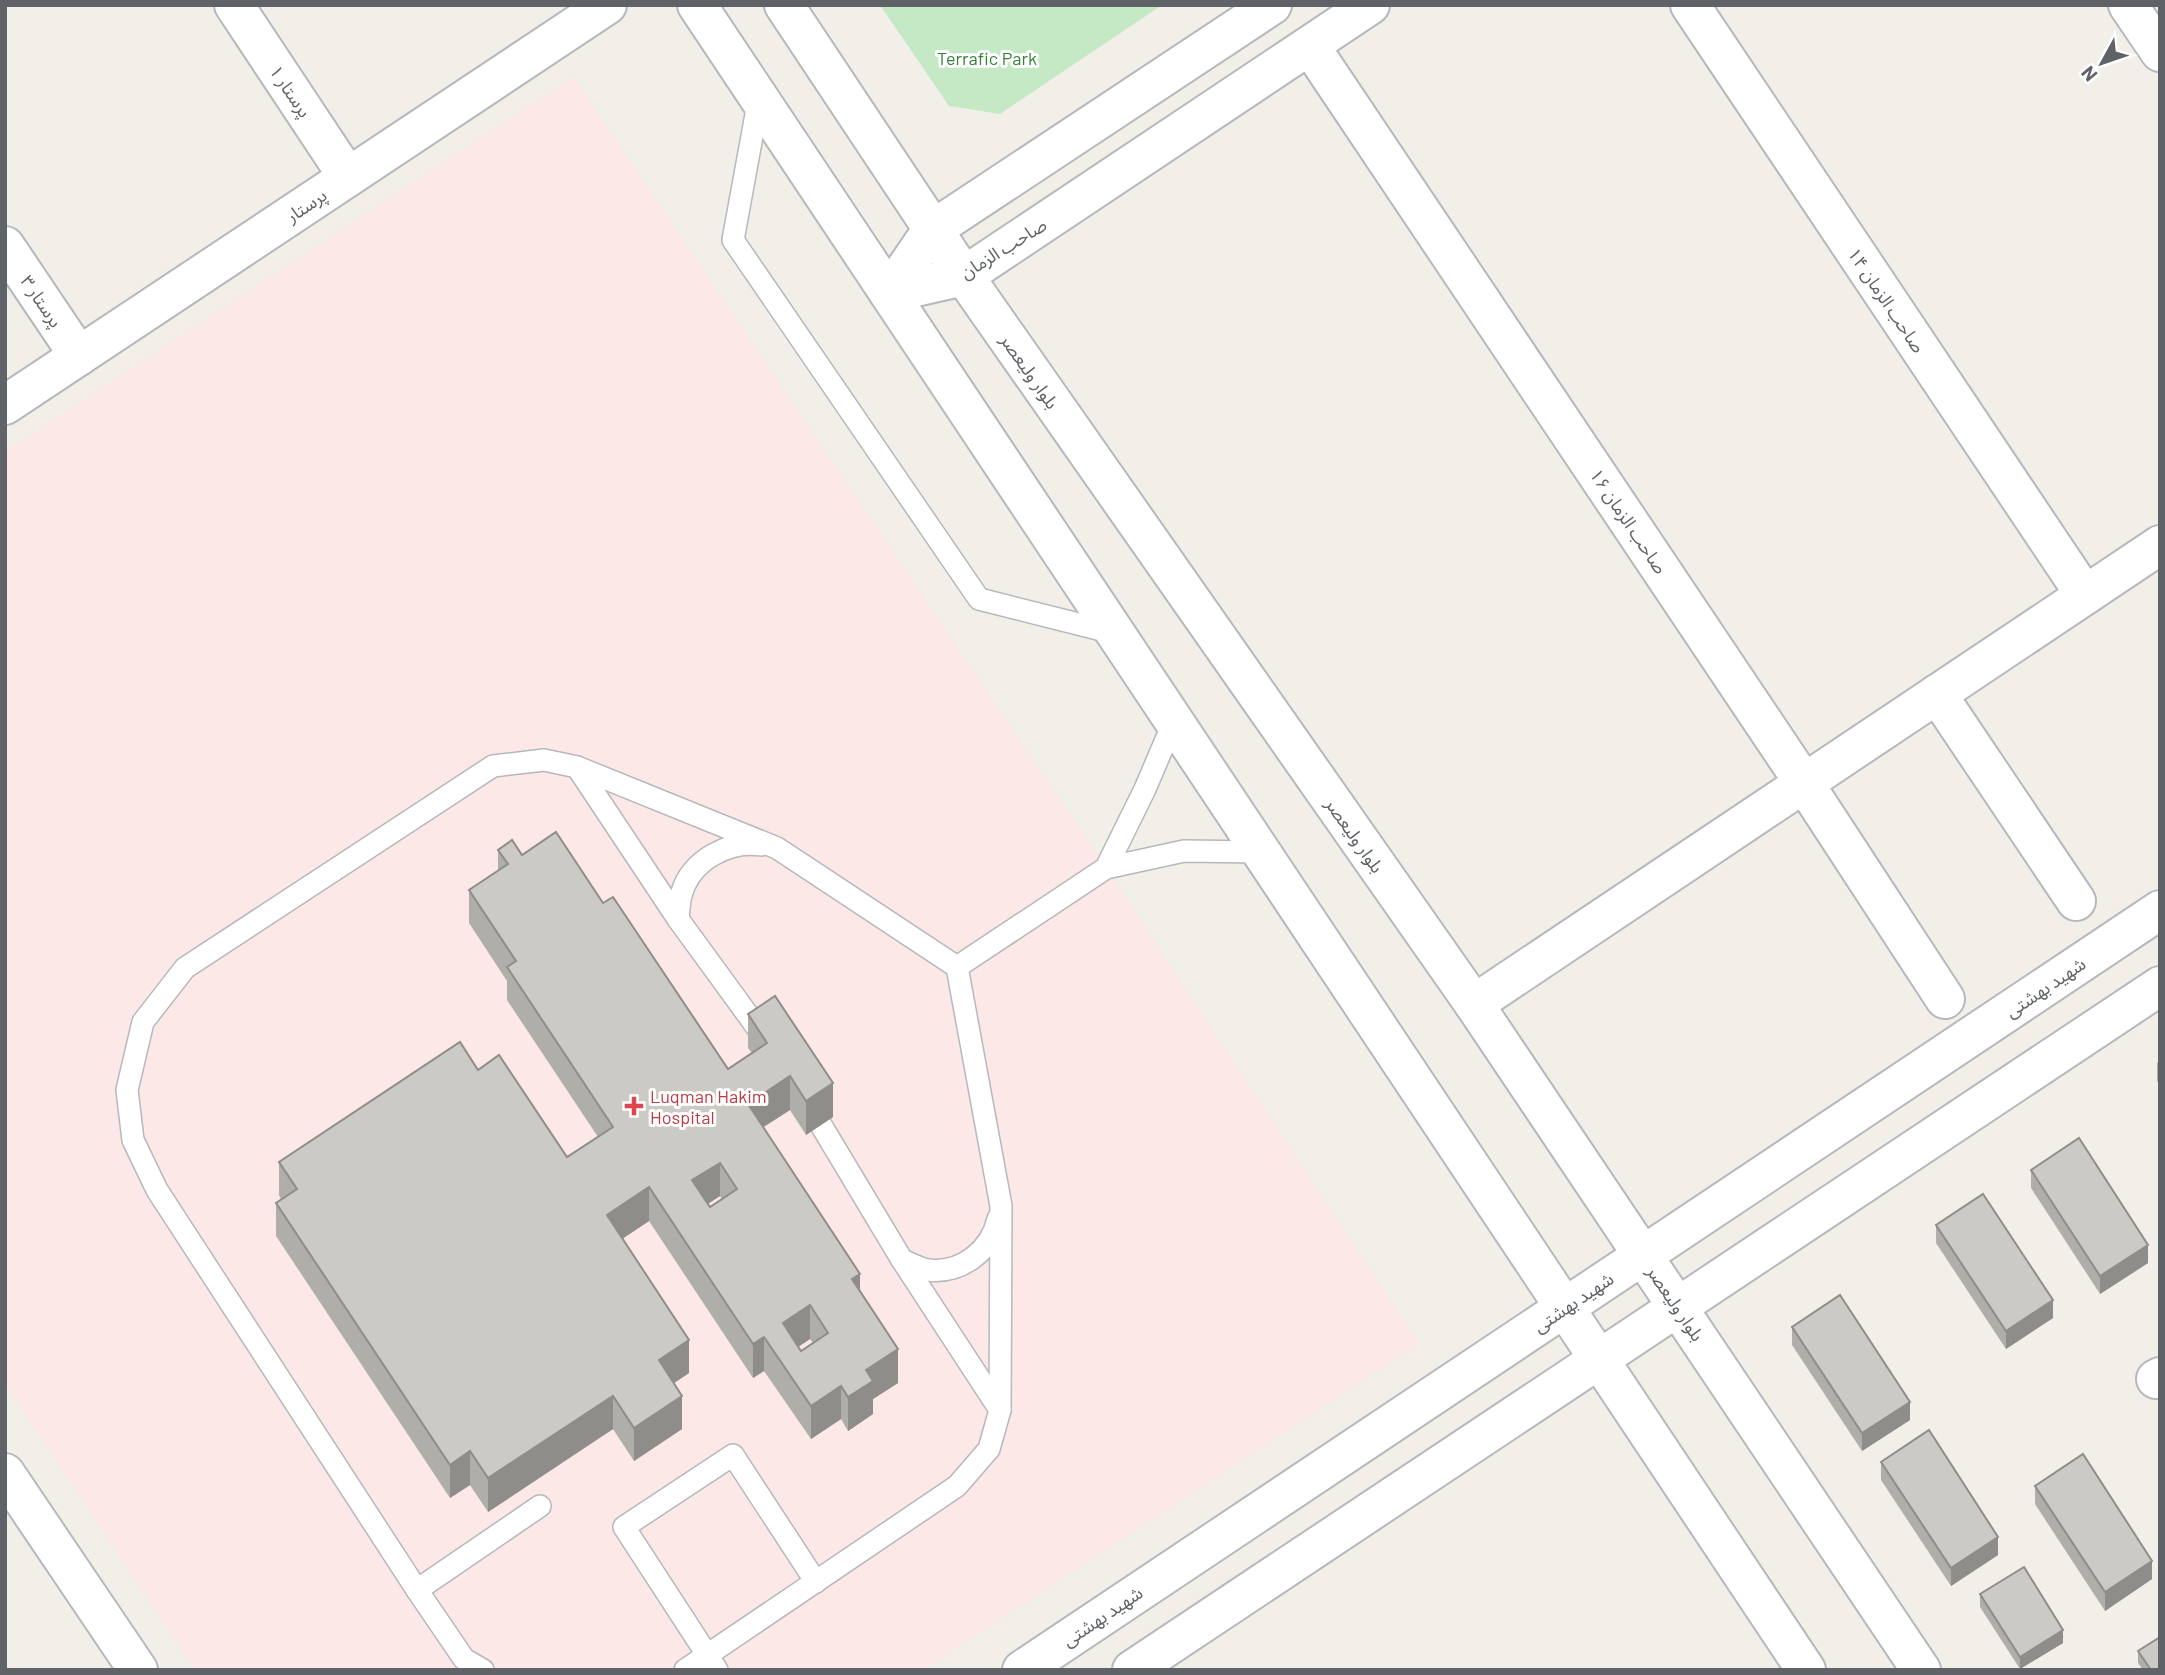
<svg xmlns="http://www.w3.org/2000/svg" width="2165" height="1675" font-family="Barlow,'Noto Sans Arabic',sans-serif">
<rect width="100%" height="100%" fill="#f1efe8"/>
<!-- medical -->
<polygon fill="#fce8e6" points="573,77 1106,868 1419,1344 923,1670 195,1670 5,1383 5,452"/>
<!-- green -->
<polygon fill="#c5e8c5" points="880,5 1162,5 1000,114 949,106"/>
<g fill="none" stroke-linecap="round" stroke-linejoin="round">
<defs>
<g id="service">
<polyline points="759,98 733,240 979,599 1114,633"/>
<polyline points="577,767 678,919 764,1037"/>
<polyline points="1106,868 1145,789 1174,721"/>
<path d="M 678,919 C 679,911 679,900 682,892 C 692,860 729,840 761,845"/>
<polyline points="957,967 1106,868 1184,851 1261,852"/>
<polyline points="821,1125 902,1260 1000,1410"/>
<path d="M 902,1260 C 910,1263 920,1269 928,1270 C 962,1274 991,1250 998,1219"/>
<polyline points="417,1590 540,1506"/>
<polyline points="483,1670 464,1659 417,1590 157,1190 133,1140 127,1090 143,1022 185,968 493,766 544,760 577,767 777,848 957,967 1001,1206 1000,1410 989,1449 957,1486 685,1670"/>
<polyline points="717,1670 624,1527 733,1455 816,1582"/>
</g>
<g id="minor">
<polyline points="234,5 348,177"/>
<polyline points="1690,5 2085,595"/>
<polyline points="2128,5 2160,52"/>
<polyline points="1310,46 1804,783 1945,999"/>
<polyline points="5,246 79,356"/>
<polyline points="5,405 607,5"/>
<polyline points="1937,694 2076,901"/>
<polyline points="1474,1004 2160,545"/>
<polyline points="2156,1379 2160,1377"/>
<polyline points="5,1473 138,1670"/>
<polyline points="1022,1670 2160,910"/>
<polyline points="1132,1670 2160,986"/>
</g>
<g id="tertiary">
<polyline points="697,5 1806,1670"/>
<polyline points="784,5 964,276 1474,1004 1921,1670"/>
<polyline points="889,293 964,276 1370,5"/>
<polyline points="889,293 932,230 1272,5"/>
</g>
</defs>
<!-- service casing -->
<use href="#service" stroke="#b5b8bc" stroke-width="24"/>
<!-- minor casing -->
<use href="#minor" stroke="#b5b8bc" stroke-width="42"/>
<!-- tertiary casing -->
<use href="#tertiary" stroke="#b5b8bc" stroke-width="42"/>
<!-- service -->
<use href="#service" stroke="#fff" stroke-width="21"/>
<!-- minor -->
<use href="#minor" stroke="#fff" stroke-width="38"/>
<!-- tertiary -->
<use href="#tertiary" stroke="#fff" stroke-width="38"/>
</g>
<!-- wall -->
<g fill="#afaea9" fill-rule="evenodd">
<path d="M 498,850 L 522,855 L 603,903 L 728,1069 L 752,1053 L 748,1048 L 748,1014 L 833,1117 L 806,1135 L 790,1110 L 763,1127 L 860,1292 L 898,1383 L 873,1399 L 873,1414 L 848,1431 L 841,1419 L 811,1439 L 764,1371 L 753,1378 L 649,1221 L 622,1239 L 689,1373 L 674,1383 L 682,1429 L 634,1461 L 613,1429 L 488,1512 L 470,1485 L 450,1498 L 276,1236 L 276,1203 L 281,1199 L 279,1195 L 279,1162 L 478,1070 L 567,1157 L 598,1137 L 507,1000 L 507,981 L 469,923 L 469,890 L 498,870 ZM 720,1196 L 722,1199 L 710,1207 L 708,1204 ZM 810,1339 L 813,1343 L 801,1351 L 798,1347 Z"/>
<polygon points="2160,1061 2160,1086 2157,1081 2157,1063"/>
<polygon points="2031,1170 2148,1263 2100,1294 2031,1188"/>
<polygon points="1936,1225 2053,1318 2006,1349 1936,1243"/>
<polygon points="1792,1327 1910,1420 1862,1451 1792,1345"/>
<polygon points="1881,1462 1998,1555 1951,1586 1881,1480"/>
<polygon points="2035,1486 2152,1579 2105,1611 2035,1504"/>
<polygon points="1980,1594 2063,1643 2020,1669 1980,1607"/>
<polygon points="2138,1651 2160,1670 2143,1670 2138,1663"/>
</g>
<!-- shaded-wall -->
<g fill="#8f8d8a">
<polygon points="790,1076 790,1110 748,1137 748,1104"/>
<polygon points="833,1083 833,1117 806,1135 806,1101"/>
<polygon points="720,1163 720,1196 692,1214 692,1180"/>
<polygon points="649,1187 649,1221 607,1249 607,1215"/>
<polygon points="2148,1245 2148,1263 2100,1294 2100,1276"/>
<polygon points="860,1274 860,1307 852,1279"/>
<polygon points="2053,1300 2053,1318 2006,1349 2006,1331"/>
<polygon points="810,1305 810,1339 783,1357 783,1323"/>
<polygon points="764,1337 764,1371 753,1378 753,1344"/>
<polygon points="689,1340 689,1373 659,1393 659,1360"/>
<polygon points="898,1349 898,1383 873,1399 873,1414 848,1431 848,1397 866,1370"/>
<polygon points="841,1386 841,1419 811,1439 811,1406"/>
<polygon points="613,1396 613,1429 488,1512 488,1478"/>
<polygon points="682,1396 682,1429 634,1461 634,1428"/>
<polygon points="1910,1402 1910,1420 1862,1451 1862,1433"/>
<polygon points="470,1451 470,1485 450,1498 450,1465"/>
<polygon points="1998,1537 1998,1555 1951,1586 1951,1568"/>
<polygon points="2152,1561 2152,1579 2105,1611 2105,1592"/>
<polygon points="2063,1630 2063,1643 2020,1669 2020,1657"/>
</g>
<!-- building -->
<g fill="#cccac5" stroke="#8f8d8a" stroke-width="2" fill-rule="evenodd">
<path d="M 556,832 L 603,903 L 613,897 L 728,1069 L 767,1043 L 748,1014 L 775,996 L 833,1083 L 806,1101 L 790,1076 L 748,1104 L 860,1274 L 852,1279 L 898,1349 L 866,1370 L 873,1381 L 848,1397 L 841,1386 L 811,1406 L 764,1337 L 753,1344 L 649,1187 L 607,1215 L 689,1340 L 659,1360 L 682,1396 L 634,1428 L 613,1396 L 488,1478 L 470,1451 L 450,1465 L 276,1203 L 297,1189 L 279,1162 L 460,1042 L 478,1070 L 499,1055 L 567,1157 L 613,1127 L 507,967 L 516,961 L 469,890 L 508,864 L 498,850 L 512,840 L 522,855 ZM 720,1163 L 737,1189 L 710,1207 L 692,1180 ZM 810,1305 L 828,1333 L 801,1351 L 783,1323 Z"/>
<polygon points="2079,1138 2148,1245 2100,1276 2031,1170"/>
<polygon points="1983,1194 2053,1300 2006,1331 1936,1225"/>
<polygon points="1840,1295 1910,1402 1862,1433 1792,1327"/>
<polygon points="1929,1430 1998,1537 1951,1568 1881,1462"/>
<polygon points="2083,1454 2152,1561 2105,1592 2035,1486"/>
<polygon points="2024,1567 2063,1630 2020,1657 1980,1594"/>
<polygon points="2160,1637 2160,1670 2151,1670 2138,1651"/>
</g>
<!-- markers -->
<path fill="#e0444e" stroke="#fff" stroke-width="2.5" d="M630.5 1095.5h7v7h7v7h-7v7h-7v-7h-7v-7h7z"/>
<g text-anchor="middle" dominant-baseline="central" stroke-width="6" stroke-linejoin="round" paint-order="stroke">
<!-- park labels -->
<g font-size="18" fill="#348238" stroke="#fff">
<text x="987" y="58">Terrafic Park</text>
</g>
<!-- street labels -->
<g font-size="18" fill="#5f6368" stroke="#fff">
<text transform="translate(291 91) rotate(56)">پرستار ۱</text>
<text transform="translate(306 205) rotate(-34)">پرستار</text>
<text transform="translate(1003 248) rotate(-32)">صاحب الزمان</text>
<text transform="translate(1887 300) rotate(56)">صاحب الزمان ۱۴</text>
<text transform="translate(42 301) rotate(56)">پرستار ۳</text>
<text transform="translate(1030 371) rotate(55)">بلوار ولیعصر</text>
<text transform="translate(1629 521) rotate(56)">صاحب الزمان ۱۶</text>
<text transform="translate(1355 835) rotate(55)">بلوار ولیعصر</text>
<text transform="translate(2045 987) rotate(-34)">شهید بهشتی</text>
<text transform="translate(1573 1302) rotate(-34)">شهید بهشتی</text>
<text transform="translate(1676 1303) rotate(56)">بلوار ولیعصر</text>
<text transform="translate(1102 1616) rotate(-34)">شهید بهشتی</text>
</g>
<!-- health labels -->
<g font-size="18" fill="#be3a42" stroke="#fff" text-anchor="start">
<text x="650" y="1096">Luqman Hakim<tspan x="650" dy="21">Hospital</tspan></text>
</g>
</g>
<!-- border -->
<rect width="2165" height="1675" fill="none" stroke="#5f6368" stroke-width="14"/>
<!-- north arrow -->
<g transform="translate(2102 63) rotate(230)" stroke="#ffffff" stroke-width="5" paint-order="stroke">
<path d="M0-5L12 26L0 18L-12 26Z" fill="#5f6368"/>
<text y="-10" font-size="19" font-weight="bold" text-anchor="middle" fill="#5f6368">N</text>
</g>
</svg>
